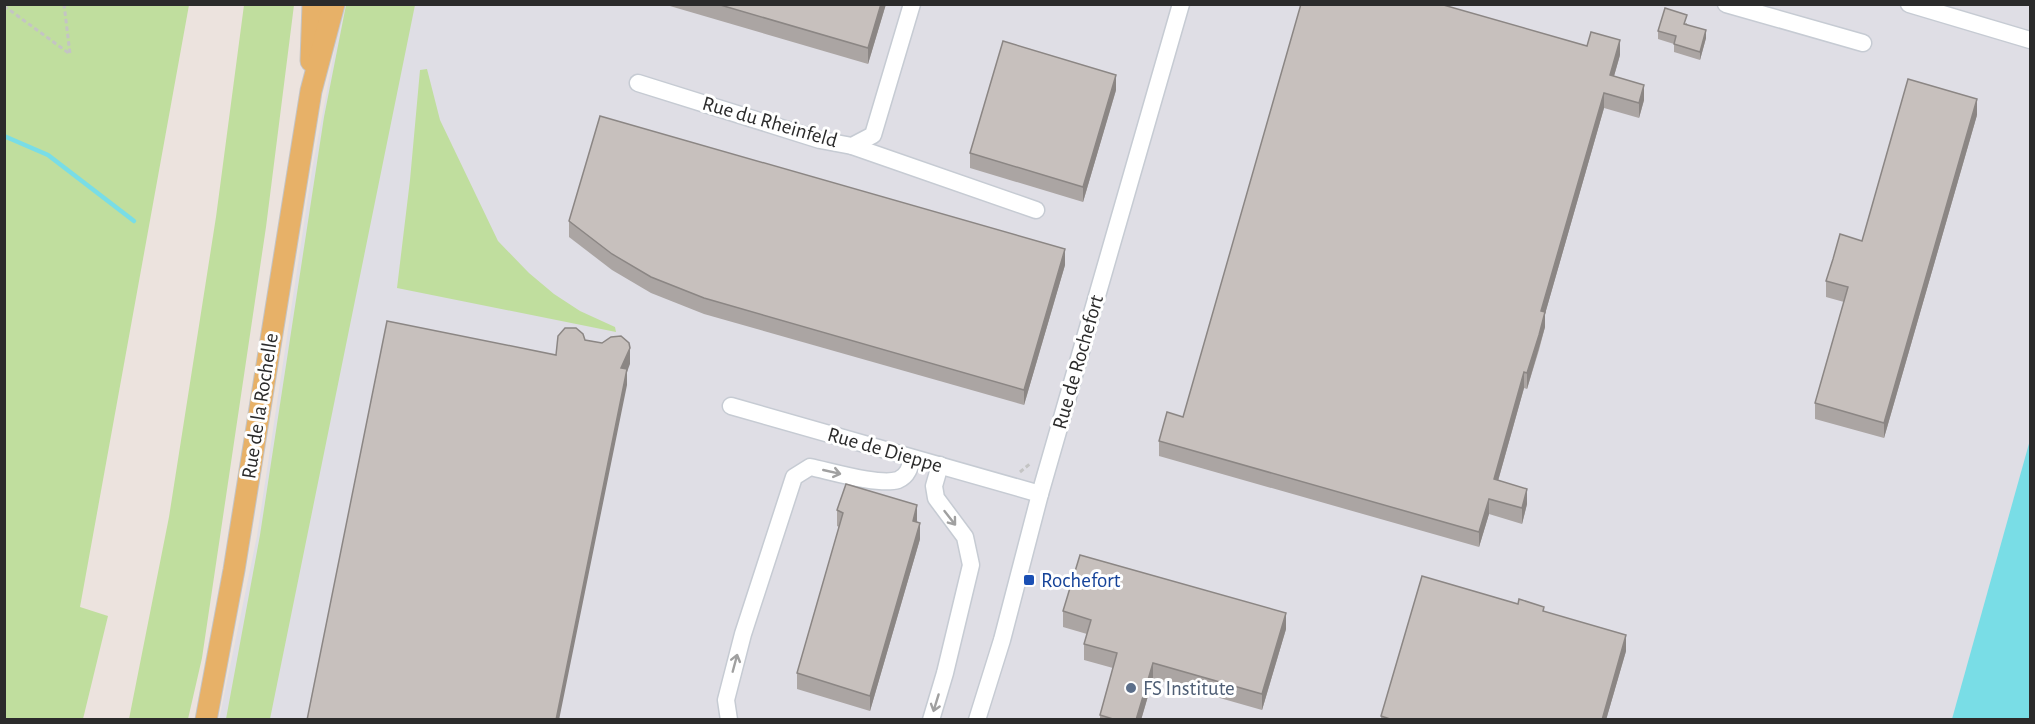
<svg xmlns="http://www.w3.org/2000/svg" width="2035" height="724" font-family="'Alegreya Sans',sans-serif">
<rect width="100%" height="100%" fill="#ece3de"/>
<!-- industrial -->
<polygon fill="#dfdee5" points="343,5 2030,5 2030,719 219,720 257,536 312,170"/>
<!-- green -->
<g fill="#c0de9e">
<polygon points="4,5 189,5 80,607 108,616 83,719 5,719"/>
<polygon points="244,5 294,5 266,227 202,658 188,719 129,719 169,517 216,217"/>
<polygon points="346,5 415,5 270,719 226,719 260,535 324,117"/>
<polygon points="427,69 440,120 498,241 529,273 554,294 580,311 615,327 616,332 397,288 410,180 420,70"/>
</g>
<!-- water -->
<polygon fill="#79dde6" points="2030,440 2030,719 1952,719"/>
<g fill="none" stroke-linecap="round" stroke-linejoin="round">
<!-- stream -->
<polyline stroke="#79dde6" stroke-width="4.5" points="4,136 48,155 134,221"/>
<defs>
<g id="minor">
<polyline points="1726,4 1863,43"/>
<polyline points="1909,4 2030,40"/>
<polyline points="638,83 820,140 852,146 873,135 912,4"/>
<polyline points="852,146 1036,210"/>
<polyline points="731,406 1040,494"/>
<path d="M 729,720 L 726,700 L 743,634 L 794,477 L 810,467 C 830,471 879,486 898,480 C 908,476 910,467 912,458"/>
<polyline points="931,720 945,673 971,565 965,537 936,498 934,486 940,465"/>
<polyline points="977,720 1002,640 1040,494 1181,4"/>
</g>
<g id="major">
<polyline points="311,61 313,4"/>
<polyline points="206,720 234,570 311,91 334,4"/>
</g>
</defs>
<!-- minor casing -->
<use href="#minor" stroke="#c6cbd3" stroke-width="19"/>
<!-- major casing -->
<use href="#major" stroke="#c4c4c4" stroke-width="23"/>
<!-- path -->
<g stroke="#c4c4c4" stroke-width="3" stroke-dasharray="4.5 3" stroke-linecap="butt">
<polyline points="64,4 70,54"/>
<polyline points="4,6 70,54"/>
<polyline points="1020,472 1031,463"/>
</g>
<!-- minor -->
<use href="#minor" stroke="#fff" stroke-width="16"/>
<!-- major -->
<use href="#major" stroke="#e7b168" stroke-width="21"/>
</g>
<!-- wall -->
<g fill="#aba5a3">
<polygon points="663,4 886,4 868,64"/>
<polygon points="1687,23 1687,24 1706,38 1700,60 1674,52 1674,44 1658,39 1658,31"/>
<polygon points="1620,55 1614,76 1644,100 1639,118 1604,108 1545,314 1545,327 1539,350 1527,389 1524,388 1498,481 1527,504 1522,524 1489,514 1479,547 1159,456 1159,441 1183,417"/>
<polygon points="1116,90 1083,202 970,168 970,153"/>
<polygon points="1977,115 1884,438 1815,419 1815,403 1844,302 1826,297 1826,281 1862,241"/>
<polygon points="569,221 1065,265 1024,405 704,314 651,293 612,270 569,237"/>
<polygon points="837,510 917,520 920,539 870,711 797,689 797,673 839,527 837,526"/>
<polygon points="1518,604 1544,611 1626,651 1606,720 1381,720 1381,716"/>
<polygon points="1063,611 1286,629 1262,710 1153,679 1141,720 1100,720 1100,715 1113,668 1084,660 1084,644 1087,634 1063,627"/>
</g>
<!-- shaded-wall -->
<g fill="#8b8684">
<polygon points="881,4 886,4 868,64 868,48"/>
<polygon points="1706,30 1706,38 1700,60 1700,52"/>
<polygon points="1620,40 1620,55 1610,90 1610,75"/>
<polygon points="1116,75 1116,90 1083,202 1083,187"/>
<polygon points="1644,85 1644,100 1639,118 1639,103"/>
<polygon points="1604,93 1604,108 1545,314 1545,327 1527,389 1527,373 1541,311"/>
<polygon points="1977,99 1977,115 1884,438 1884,423"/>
<polygon points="1065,249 1065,265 1024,405 1024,390"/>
<polygon points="630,348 630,364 627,372 627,385 559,720 556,720 621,368"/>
<polygon points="1524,372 1524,388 1494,495 1494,479"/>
<polygon points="1527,489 1527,504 1522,524 1522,508"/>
<polygon points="1489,499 1489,514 1479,547 1479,532"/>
<polygon points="917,505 917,520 913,537 913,521"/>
<polygon points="920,523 920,539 870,711 870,696"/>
<polygon points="1286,613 1286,629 1262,710 1262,694"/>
<polygon points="1626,635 1626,651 1606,720 1602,720"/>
<polygon points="1153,663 1153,679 1141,720 1136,720"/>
</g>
<!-- building -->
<g fill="#c7c0bd" stroke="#8b8684" stroke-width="1.5">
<polygon points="717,4 881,4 868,48"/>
<polygon points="1301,4 1440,4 1587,46 1591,32 1620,40 1610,75 1644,85 1639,103 1604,93 1541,311 1545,312 1539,335 1527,373 1524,372 1494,479 1527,489 1522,508 1489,499 1479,532 1159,441 1167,412 1183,417"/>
<polygon points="1665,8 1687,15 1684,24 1706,30 1700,52 1674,44 1676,36 1658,31"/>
<polygon points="1003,41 1116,75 1083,187 970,153"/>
<polygon points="1908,79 1977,99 1884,423 1815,403 1848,287 1826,281 1833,259 1840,234 1862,241"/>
<polygon points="600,116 1065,249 1024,390 704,298 651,277 612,254 569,221"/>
<polygon points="387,321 556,355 558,336 565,328 576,328 583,334 585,340 602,343 611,337 621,336 629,343 630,348 621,368 627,369 556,720 307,720"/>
<polygon points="846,484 917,505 913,521 920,523 870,696 797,673 843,513 837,510"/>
<polygon points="1080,555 1286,613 1262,694 1153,663 1136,720 1116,720 1100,715 1117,653 1084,644 1091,620 1063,611"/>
<polygon points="1422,576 1518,604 1519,599 1544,607 1543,611 1626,635 1602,720 1393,720 1381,716"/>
</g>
<!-- one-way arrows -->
<defs><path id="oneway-shaft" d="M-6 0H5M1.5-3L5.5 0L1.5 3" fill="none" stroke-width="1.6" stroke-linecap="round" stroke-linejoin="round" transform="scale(1.5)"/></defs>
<g stroke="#a0a0a0">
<use href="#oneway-shaft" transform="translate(832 472) rotate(13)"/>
<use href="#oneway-shaft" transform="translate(950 518) rotate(52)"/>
<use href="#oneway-shaft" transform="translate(735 663) rotate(-75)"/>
<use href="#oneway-shaft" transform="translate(936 703) rotate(107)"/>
</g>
<!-- markers -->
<rect fill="#1a4fb4" stroke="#fff" stroke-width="2" x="1023" y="574" width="12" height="12" rx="3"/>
<circle fill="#5c6f8a" stroke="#fff" stroke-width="2" cx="1131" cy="688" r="6"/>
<g text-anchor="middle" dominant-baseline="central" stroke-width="6" stroke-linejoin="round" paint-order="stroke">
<!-- street labels -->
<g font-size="21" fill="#2b2b2b" stroke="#fff">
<text transform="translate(770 122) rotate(16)">Rue du Rheinfeld</text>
<text transform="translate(1078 362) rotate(-74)">Rue de Rochefort</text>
<text transform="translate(260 406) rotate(-81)">Rue de la Rochelle</text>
<text transform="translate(885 450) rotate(16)">Rue de Dieppe</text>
</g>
<!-- transit labels -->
<g font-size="21" fill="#164399" stroke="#fff" text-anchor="start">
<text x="1041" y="580">Rochefort</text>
</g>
<!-- service labels -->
<g font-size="21" fill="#4e5e75" stroke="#fff" text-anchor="start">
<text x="1143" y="688">FS Institute</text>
</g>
</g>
<!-- border -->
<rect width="2035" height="724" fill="none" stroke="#2b2b2b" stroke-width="12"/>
</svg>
